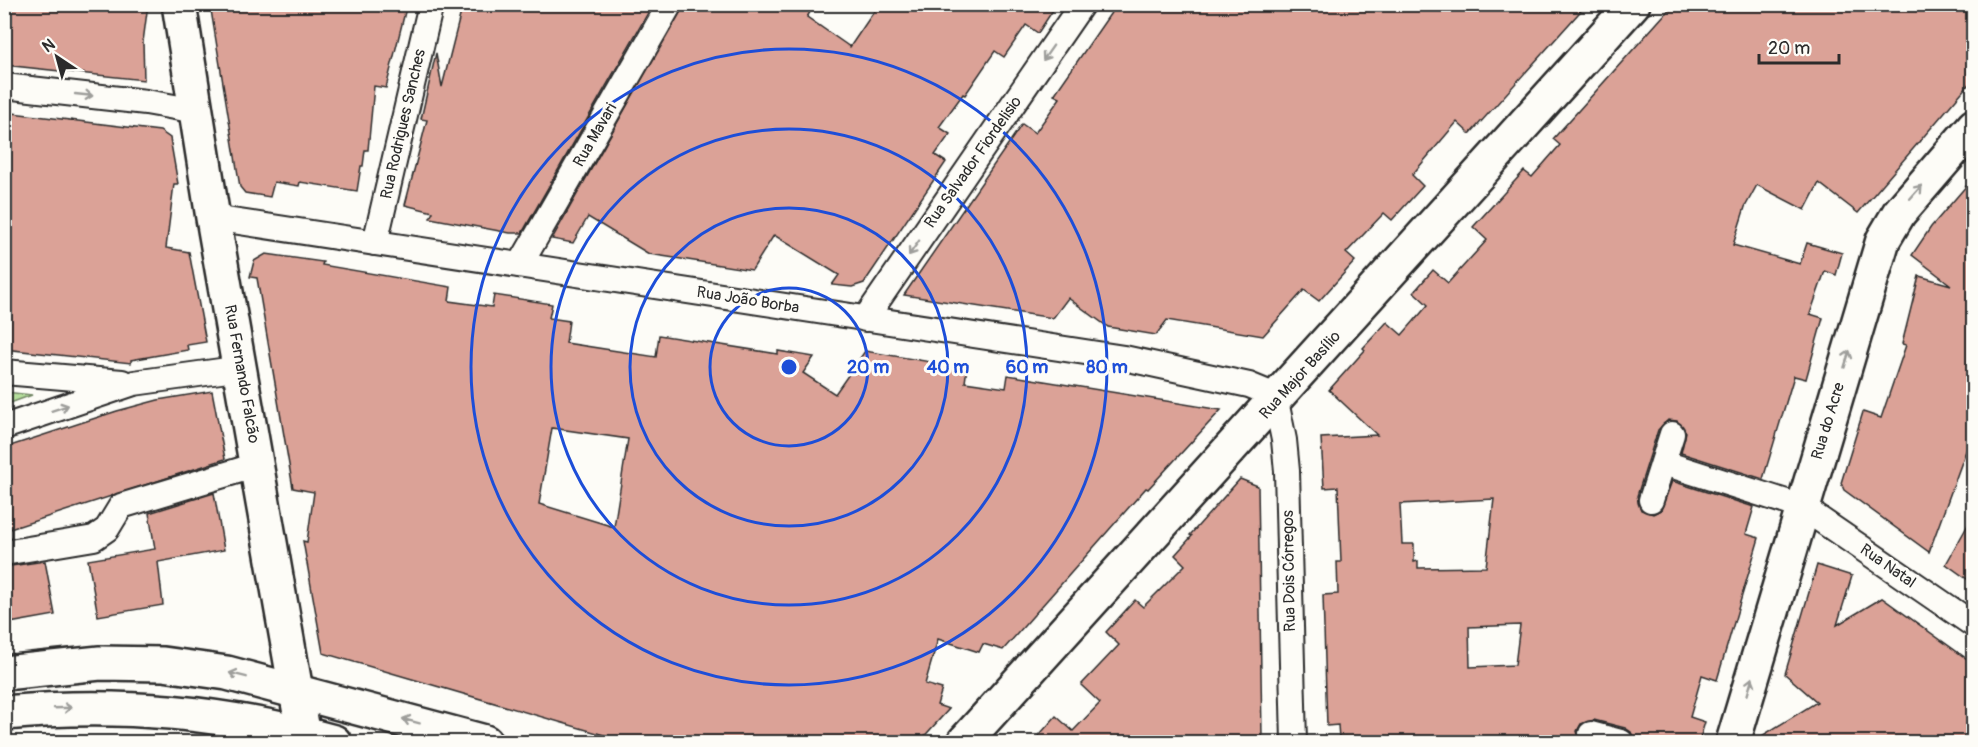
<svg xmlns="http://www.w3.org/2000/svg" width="1978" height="747" font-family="Pangolin,sans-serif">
<rect width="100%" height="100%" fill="#fdfcf7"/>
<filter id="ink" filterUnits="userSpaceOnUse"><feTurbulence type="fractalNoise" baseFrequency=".0167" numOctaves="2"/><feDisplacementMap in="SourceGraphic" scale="12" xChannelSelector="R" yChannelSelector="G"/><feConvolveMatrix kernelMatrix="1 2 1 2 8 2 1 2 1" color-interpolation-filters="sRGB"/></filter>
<g filter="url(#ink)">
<!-- green -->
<polygon fill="#b4de9b" stroke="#708463" stroke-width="1.5" points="5,392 32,395 5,405"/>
<!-- building -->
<g fill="#dba297" stroke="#2b2b2b" stroke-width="1.5" fill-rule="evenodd">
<polygon points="4,4 148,4 143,42 144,80 4,65"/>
<polygon points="210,4 407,4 386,88 374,86 368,150 365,150 363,166 361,166 357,191 300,182 299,186 274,182 270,197 245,193 240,187"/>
<polygon points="463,4 653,4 522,233 510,233 430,218 433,212 405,205 427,120 421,119 436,53 442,87"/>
<polygon points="684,4 815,4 807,17 850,47 879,4 1057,4 1038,33 1026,25 1004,57 995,51 965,95 963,94 939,127 950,134 935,155 946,162 864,283 852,287 832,285 839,275 774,235 752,270 649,254 588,217 573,243 552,239"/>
<polygon points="1117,4 1587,4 1470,134 1457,122 1412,175 1423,186 1392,220 1384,213 1346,253 1355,261 1319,301 1304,290 1263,336 1167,320 1156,335 1108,327 1068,298 1053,318 904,295 1022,124 1035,133 1060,98 1054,95"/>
<path d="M 1674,4 L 1974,4 L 1974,78 L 1858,213 L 1819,183 L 1805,210 L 1757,185 L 1745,207 L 1733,245 L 1800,264 L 1807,243 L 1842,253 L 1836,275 L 1825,271 L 1810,314 L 1823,318 L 1806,379 L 1794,376 L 1763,479 L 1681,453 L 1686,432 L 1677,421 L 1668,420 L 1658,430 L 1637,496 L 1641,510 L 1653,514 L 1661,510 L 1672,481 L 1754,507 L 1746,534 L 1759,538 L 1717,680 L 1702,675 L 1690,717 L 1705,722 L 1699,742 L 1635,742 L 1631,732 L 1625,728 L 1594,720 L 1581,724 L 1577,731 L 1580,742 L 1345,742 L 1345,737 L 1339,738 L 1338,725 L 1327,726 L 1323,595 L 1338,594 L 1337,562 L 1341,562 L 1338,487 L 1324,488 L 1321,438 L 1377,435 L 1329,390 L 1365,350 L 1363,348 L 1387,322 L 1402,335 L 1428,305 L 1414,292 L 1433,270 L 1448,283 L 1487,240 L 1473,227 L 1524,171 L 1532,177 L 1560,145 L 1553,139 ZM 1494,499 L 1486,567 L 1418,568 L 1418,561 L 1414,562 L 1414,544 L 1402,544 L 1400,504 ZM 1520,625 L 1515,665 L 1470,667 L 1469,627 Z"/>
<polygon points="4,112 160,131 170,138 178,184 174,184 166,248 189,252 206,342 187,345 188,350 131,360 131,363 4,349"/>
<polygon points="1974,177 1974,429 1929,552 1844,490 1841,483 1863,412 1881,418 1906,345 1902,344 1919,276 1951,285 1912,255 1931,227"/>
<path d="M 266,254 L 323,262 L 322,265 L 451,287 L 449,301 L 492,307 L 494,295 L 552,304 L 549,318 L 569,321 L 566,343 L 656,357 L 659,335 L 778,354 L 778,351 L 814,357 L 803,373 L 835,394 L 865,351 L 967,368 L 965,382 L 1006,388 L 1008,375 L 1221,410 L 1148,489 L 1146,488 L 1003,650 L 983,644 L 979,652 L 938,639 L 925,684 L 942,689 L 937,705 L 949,709 L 919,742 L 628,742 L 323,653 L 303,541 L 307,542 L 314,492 L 293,488 L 257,278 L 250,277 L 254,261 ZM 552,428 L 628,439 L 614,527 L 539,504 Z"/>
<polygon points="212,391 225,459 4,531 4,448 117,411 158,400"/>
<polygon points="1240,479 1258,486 1262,737 1216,740 1220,742 1033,742 1056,716 1073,731 1100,703 1081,685 1119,645 1106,632 1135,600 1143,607 1185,565 1175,555 1192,536 1190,535"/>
<polygon points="214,493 224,550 158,562 163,605 98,616 88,560 155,549 149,513"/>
<polygon points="1974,514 1974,584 1946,564"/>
<polygon points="45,561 55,615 4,624 4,567"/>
<polygon points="1817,565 1852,576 1837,625 1882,598 1974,664 1974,742 1752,742 1817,702 1785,674"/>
</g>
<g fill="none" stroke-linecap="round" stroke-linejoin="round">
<defs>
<g id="street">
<polyline points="4,86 146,102 197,111"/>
<polyline points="213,218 1124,358 1249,385 1266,392 1276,401 1284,440 1287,471 1294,742"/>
<polyline points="375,243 431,4"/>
<polyline points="520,265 670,4"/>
<polyline points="865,319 1082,4"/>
<polyline points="4,372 122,382"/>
<polyline points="4,427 134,383 242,368"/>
<polyline points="1664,463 1802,507 1974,625"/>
<polyline points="1651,500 1672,434"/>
<polyline points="4,553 94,538 107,529 121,506 257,465"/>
<polyline points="1591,734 1621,742"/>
</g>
<g id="secondary">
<polyline points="179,4 213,218 305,742"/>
<polyline points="4,673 100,663 163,664 227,673 485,742"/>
<path d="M 4,713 C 119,702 224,712 334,742"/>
<polyline points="964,742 1633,4"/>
<polyline points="1733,742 1883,240 1899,213 1974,126"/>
</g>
</defs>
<!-- street casing -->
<use href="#street" stroke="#2b2b2b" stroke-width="28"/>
<!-- secondary casing -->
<use href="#secondary" stroke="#2b2b2b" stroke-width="38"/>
<!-- street -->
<use href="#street" stroke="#fdfcf7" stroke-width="24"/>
<!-- secondary -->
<use href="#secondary" stroke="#fdfcf7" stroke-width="33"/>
</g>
<!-- one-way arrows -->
<defs><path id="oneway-shaft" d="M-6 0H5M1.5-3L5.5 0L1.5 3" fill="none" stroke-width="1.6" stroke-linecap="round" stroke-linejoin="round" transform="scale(1.5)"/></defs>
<g stroke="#9e9e9b">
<use href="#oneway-shaft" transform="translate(1048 53) rotate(125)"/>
<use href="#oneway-shaft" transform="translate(84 95) rotate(6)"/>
<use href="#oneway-shaft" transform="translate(1916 192) rotate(-49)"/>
<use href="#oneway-shaft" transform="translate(914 248) rotate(125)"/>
<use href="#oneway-shaft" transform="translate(1847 359) rotate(-73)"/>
<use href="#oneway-shaft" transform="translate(60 408) rotate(-19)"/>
<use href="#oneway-shaft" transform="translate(238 675) rotate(-166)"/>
<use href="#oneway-shaft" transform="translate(1750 686) rotate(-74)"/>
<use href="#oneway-shaft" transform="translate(63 708) rotate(-2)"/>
<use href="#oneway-shaft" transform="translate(411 721) rotate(-165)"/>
</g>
</g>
<!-- distance rings -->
<g fill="none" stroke="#1d4ed8" stroke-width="3">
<circle cx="789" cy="367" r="79"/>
<circle cx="789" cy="367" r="159"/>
<circle cx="789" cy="367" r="238"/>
<circle cx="789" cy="367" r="318"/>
</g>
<g text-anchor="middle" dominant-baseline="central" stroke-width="6" stroke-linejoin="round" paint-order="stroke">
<!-- street labels -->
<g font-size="16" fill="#2b2b2b" stroke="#fdfcf7">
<text transform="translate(403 124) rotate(-77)">Rua Rodrigues Sanches</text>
<text transform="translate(595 135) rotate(-60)">Rua Mavari</text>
<text transform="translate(973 162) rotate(-55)">Rua Salvador Fiordelisio</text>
<text transform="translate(748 300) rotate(9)">Rua João Borba</text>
<text transform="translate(242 374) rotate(80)">Rua Fernando Falcão</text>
<text transform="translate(1300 375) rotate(-48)">Rua Major Basílio</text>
<text transform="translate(1828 421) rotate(-73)">Rua do Acre</text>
<text transform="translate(1888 566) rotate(35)">Rua Natal</text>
<text transform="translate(1289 571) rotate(-91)">Rua Dois Córregos</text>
</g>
</g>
<circle cx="789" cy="367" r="9" fill="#1d4ed8" stroke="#fdfcf7" stroke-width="3"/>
<g font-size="18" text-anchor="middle" font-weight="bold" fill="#1d4ed8" stroke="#fdfcf7" stroke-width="6" stroke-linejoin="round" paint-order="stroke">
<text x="868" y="373">20 m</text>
<text x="948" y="373">40 m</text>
<text x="1027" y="373">60 m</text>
<text x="1107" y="373">80 m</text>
</g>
<!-- margin -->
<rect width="1978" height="747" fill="none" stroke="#fdfcf7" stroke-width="24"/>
<rect x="12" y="12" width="1954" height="723" fill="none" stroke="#2b2b2b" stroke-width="2" filter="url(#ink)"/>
<!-- north arrow -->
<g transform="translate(57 57) rotate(324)" stroke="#fdfcf7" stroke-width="4.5" paint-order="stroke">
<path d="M0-4.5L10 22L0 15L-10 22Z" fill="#2b2b2b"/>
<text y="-9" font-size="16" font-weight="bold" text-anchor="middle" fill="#2b2b2b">N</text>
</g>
<!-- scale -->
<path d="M1759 54v9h80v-9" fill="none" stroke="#2b2b2b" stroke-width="3"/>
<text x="1768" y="54" font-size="18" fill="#2b2b2b" stroke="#fdfcf7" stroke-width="4.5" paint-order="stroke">20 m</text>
</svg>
